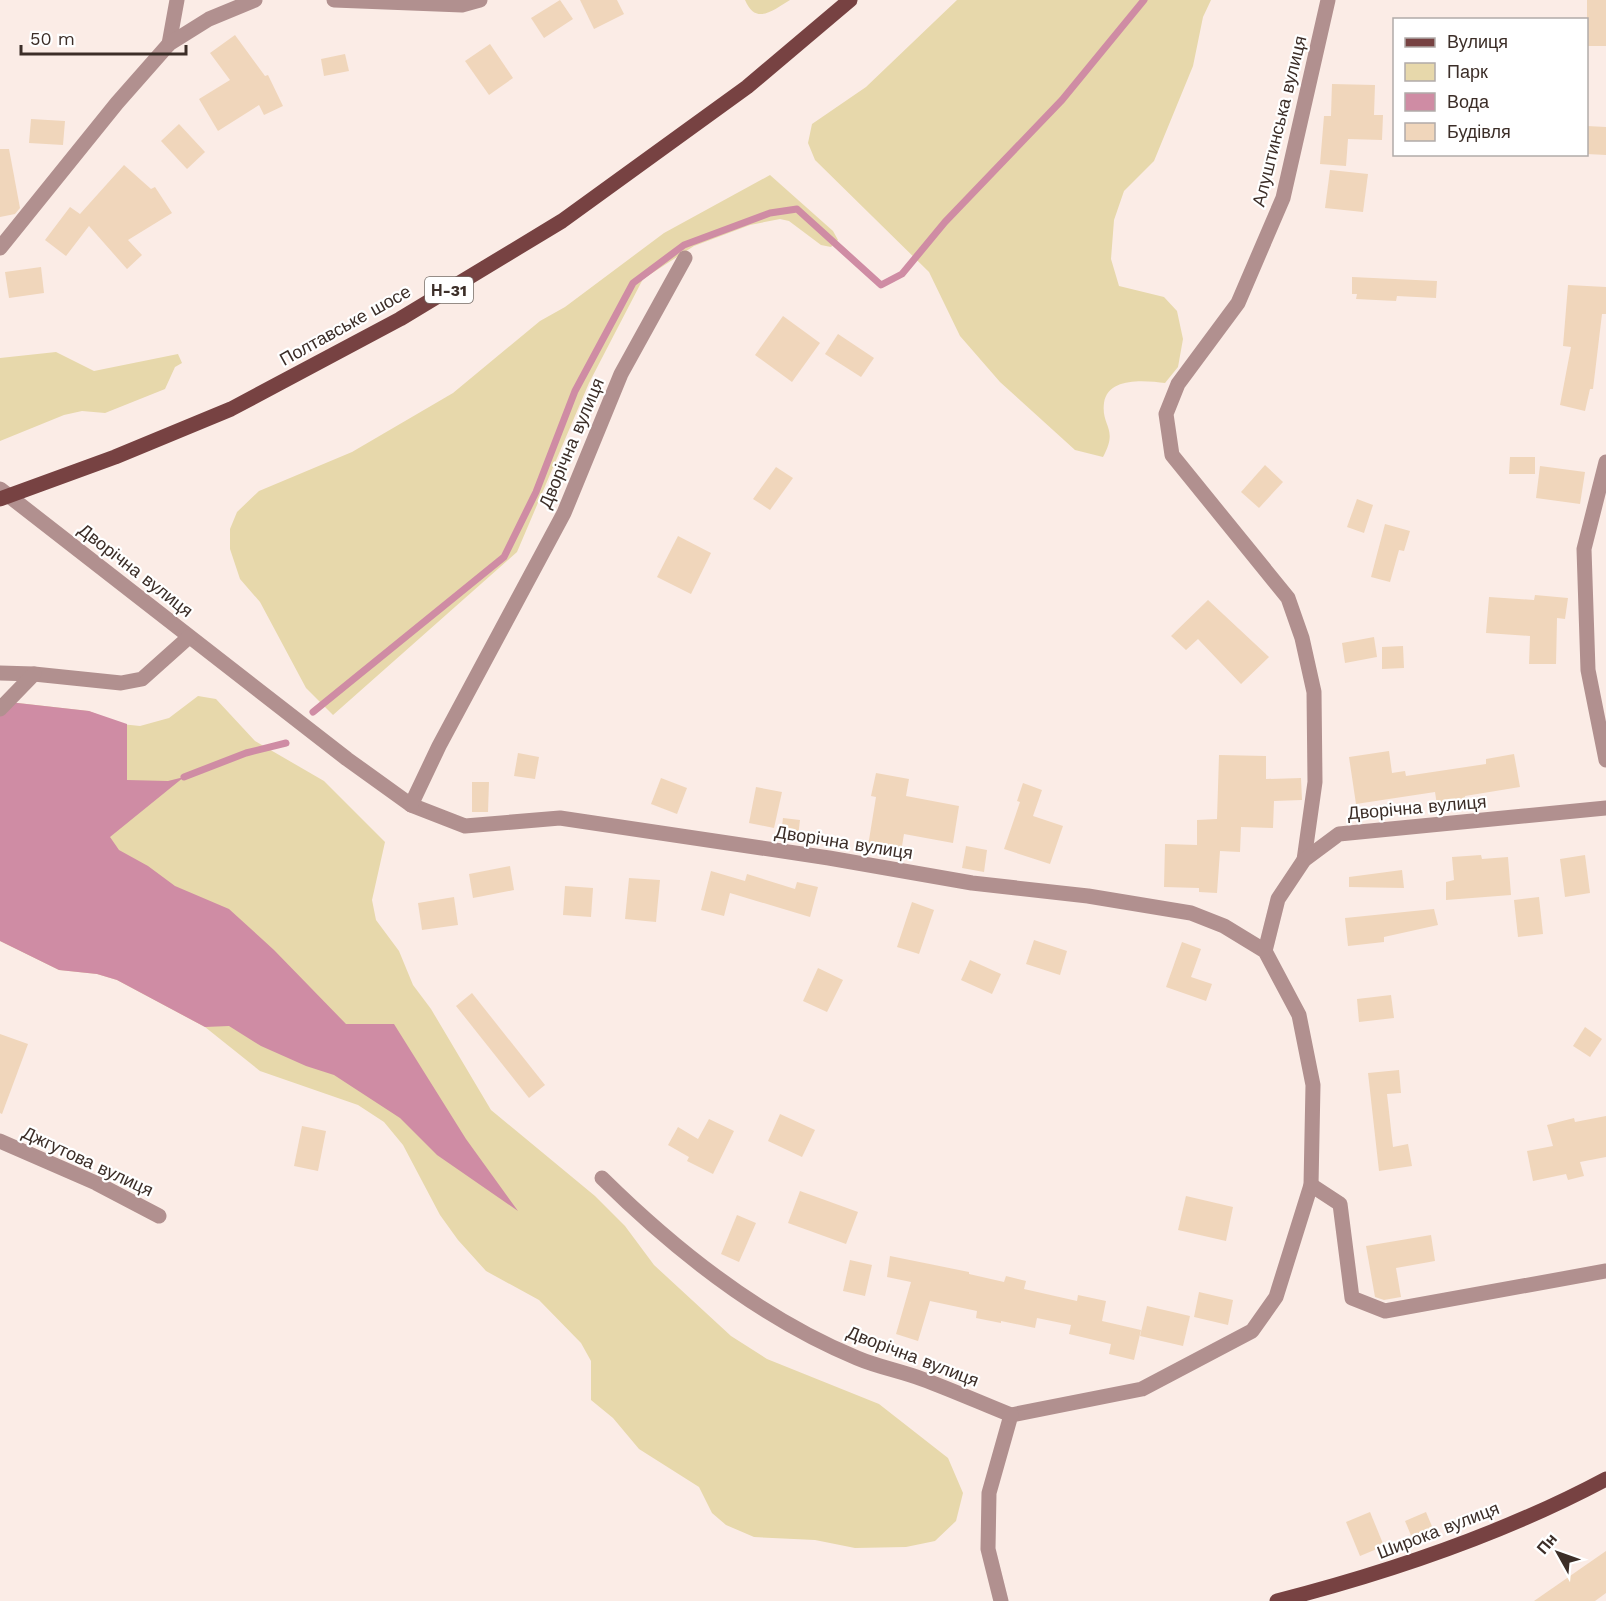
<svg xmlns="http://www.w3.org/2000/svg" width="1606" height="1601" font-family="'Work Sans',sans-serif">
<rect width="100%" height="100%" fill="#fbece6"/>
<!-- green -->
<g fill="#e7d8ab">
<path d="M 745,0 L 790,0 C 773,10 756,26 745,0 Z"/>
<path d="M 957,0 L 1211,0 L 1203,17 L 1193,66 L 1154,161 L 1124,191 L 1114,220 L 1111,259 L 1119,286 L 1164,297 L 1177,311 L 1183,339 L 1178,367 L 1165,383 C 1147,381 1108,376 1104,403 C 1101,427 1119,428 1103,457 L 1075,450 L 1000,382 L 960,336 L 929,272 L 815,160 L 808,143 L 812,124 L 866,87 Z"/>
<polygon points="770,175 833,231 838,240 831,247 821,245 789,221 780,219 750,225 694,246 643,279 589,383 517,552 333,715 306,688 260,602 240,579 230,549 230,529 237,512 259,491 352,452 453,393 540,321 565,307 664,233"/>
<polygon points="56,352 94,371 178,354 182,363 175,367 165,389 105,413 82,411 64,415 0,441 0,358"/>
<polygon points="198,696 216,699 255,741 324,781 385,842 372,900 376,920 399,951 413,985 431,1009 491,1110 595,1196 625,1226 654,1265 731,1336 767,1359 879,1404 948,1458 963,1493 956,1521 935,1541 906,1547 855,1548 815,1540 754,1537 726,1525 712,1513 699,1487 639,1449 613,1418 591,1400 591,1361 581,1343 539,1300 486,1271 458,1240 440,1215 403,1145 384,1122 358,1105 260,1071 205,1027 117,980 97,974 59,970 0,941 0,701 89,711 121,724 140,726 169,718"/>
</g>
<!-- water -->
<polygon fill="#cf8ca4" points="0,701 89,711 127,724 127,780 168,781 184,777 110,837 119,850 148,866 175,886 229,909 274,950 346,1024 394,1024 466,1139 518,1211 437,1155 400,1118 334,1075 306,1066 261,1046 229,1026 205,1027 117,980 97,974 59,970 0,941"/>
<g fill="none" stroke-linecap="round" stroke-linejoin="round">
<!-- stream -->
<g stroke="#cf8ca4" stroke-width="7">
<polyline points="313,712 504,557 536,492 575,391 633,283 684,245 770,213 797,209 881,285 902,274 945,222 1062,100 1144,0"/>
<polyline points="184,777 246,753 286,743"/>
</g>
</g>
<!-- building -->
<g fill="#f0d6bb">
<polygon points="560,0 573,19 544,38 531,18"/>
<polygon points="580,0 617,0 624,14 594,29"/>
<rect x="1587" y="0" width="19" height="46"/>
<polygon points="235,35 265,76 268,75 283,106 264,115 259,105 218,131 199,99 230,80 210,53"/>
<polygon points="490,44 513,78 489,95 465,61"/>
<polygon points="345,54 349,71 324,76 321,59"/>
<polygon points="1332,84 1375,85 1374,115 1383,115 1382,140 1348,139 1346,166 1320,164 1324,116 1331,116"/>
<polygon points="31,119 65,121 63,145 29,143"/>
<polygon points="179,124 205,152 187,169 161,141"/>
<polygon points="1587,126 1606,127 1606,155 1587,154"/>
<polygon points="0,149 9,149 20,208 15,214 0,217"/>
<polygon points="124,165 151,189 155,187 172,213 128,240 142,255 127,269 89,226 66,256 45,240 70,207 80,214"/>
<polygon points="1330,170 1368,174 1363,212 1325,208"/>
<polygon points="41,267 44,293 9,298 5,272"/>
<polygon points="1352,277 1437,281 1436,298 1397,296 1396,301 1356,299 1357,294 1352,294"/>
<polygon points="1568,285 1606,287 1606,314 1602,314 1593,389 1590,389 1585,411 1560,405 1571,347 1563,346"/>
<polygon points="783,316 820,343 792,382 755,355"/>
<polygon points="838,334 874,358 861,377 825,354"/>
<polygon points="1510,457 1535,457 1535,474 1509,474"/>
<polygon points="1265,465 1283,482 1259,508 1241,492"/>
<polygon points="1540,466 1585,472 1580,504 1536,498"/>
<polygon points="776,467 793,478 770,510 753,499"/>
<polygon points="1357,499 1373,505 1364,533 1347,527"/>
<polygon points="1385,524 1410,531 1404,551 1399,550 1390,582 1371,577"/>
<polygon points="678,536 711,553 691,594 657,577"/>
<polygon points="1535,595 1568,598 1565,619 1557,618 1556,664 1529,664 1530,636 1486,633 1489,597 1534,600"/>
<polygon points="1208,600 1269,657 1241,684 1198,639 1186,650 1171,636"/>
<polygon points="1374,637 1377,657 1345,663 1342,643"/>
<polygon points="1403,646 1404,668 1382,669 1382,647"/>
<polygon points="1389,751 1392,773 1405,771 1406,776 1486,764 1486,759 1514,754 1520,787 1465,796 1467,807 1438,812 1435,792 1356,804 1349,757"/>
<polygon points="518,753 539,757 535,779 514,776"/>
<polygon points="1219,755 1266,756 1266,779 1301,778 1302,800 1274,801 1273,828 1241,827 1240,852 1220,851 1217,893 1199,892 1199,888 1164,887 1165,844 1197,845 1197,820 1217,819"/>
<polygon points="876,773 909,779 906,796 959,806 953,843 904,834 901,852 868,846 876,797 871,796"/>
<polygon points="661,778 687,788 677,814 651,804"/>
<polygon points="472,782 489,782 488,812 472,812"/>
<polygon points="1023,783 1042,790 1033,816 1063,826 1050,864 1004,849 1020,802 1017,801"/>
<polygon points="756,787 782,792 774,828 749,823"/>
<polygon points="783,818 800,820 798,837 781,835"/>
<polygon points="966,846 987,850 984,872 962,868"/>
<polygon points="1481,855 1482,859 1508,857 1511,895 1446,900 1446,882 1454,880 1452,857"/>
<polygon points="1585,855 1590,893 1565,897 1560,859"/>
<polygon points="510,866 514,890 473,898 469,874"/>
<polygon points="1402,870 1404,888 1349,887 1349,877"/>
<polygon points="711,871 745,881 747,874 795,889 797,882 818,887 810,917 730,893 724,916 701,910"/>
<polygon points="629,878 660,880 656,922 625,919"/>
<polygon points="565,886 593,888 591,917 563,915"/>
<polygon points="454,897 458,925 422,930 418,903"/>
<polygon points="1539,897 1543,934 1518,937 1514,900"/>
<polygon points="912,902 934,910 919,954 897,947"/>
<polygon points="1434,909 1438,925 1384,937 1384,942 1348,946 1345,918"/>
<polygon points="1034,940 1067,951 1060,975 1026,964"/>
<polygon points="1182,942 1201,949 1191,977 1212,984 1206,1001 1166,987"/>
<polygon points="970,960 1001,974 992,994 961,980"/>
<polygon points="818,968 843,980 827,1012 803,1001"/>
<polygon points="472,993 545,1085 529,1098 456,1006"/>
<polygon points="1391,995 1394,1018 1359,1022 1357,999"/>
<polygon points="1585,1027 1602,1039 1590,1057 1573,1046"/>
<polygon points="0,1034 28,1044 2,1114 0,1113"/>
<polygon points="1399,1070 1401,1093 1387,1094 1393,1147 1408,1144 1412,1166 1379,1171 1368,1073"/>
<polygon points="780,1114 815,1130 802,1157 768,1141"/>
<polygon points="1606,1116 1606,1157 1580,1162 1584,1176 1568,1180 1566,1174 1533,1181 1527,1151 1553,1146 1547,1125 1574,1118 1575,1122"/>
<polygon points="709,1119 734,1131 713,1174 687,1161 689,1157 668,1145 678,1127 698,1139"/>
<polygon points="302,1126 326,1131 318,1171 294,1166"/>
<polygon points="800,1191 858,1212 846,1244 788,1223"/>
<polygon points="1186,1196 1233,1207 1226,1241 1178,1230"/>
<polygon points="737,1215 756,1223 739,1262 721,1254"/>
<polygon points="1431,1235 1435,1261 1396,1268 1401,1297 1384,1300 1375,1297 1366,1246"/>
<polygon points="890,1256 969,1272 969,1274 1004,1282 1006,1276 1026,1281 1024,1289 1077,1301 1078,1295 1106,1301 1102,1321 1141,1330 1134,1360 1109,1354 1111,1344 1069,1334 1071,1325 1037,1318 1035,1328 1001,1321 1001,1323 976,1318 977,1311 930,1301 918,1341 896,1334 911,1282 887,1277"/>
<polygon points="850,1260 872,1265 865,1296 843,1291"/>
<polygon points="1199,1292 1233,1300 1228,1325 1194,1317"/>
<polygon points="1147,1306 1190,1316 1183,1346 1140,1336"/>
<polygon points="1370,1512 1384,1546 1360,1556 1346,1522"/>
<polygon points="1426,1512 1436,1536 1415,1545 1405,1521"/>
<polygon points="1606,1551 1606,1593 1595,1601 1534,1601"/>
</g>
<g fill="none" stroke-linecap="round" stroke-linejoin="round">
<!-- minor -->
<g stroke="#b1908f" stroke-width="15">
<polyline points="334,0 462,5 480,0"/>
<polyline points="169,44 177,0"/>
<polyline points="0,248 117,103 169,44 209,19 255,0"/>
<polyline points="1606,462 1584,549 1588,670 1606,760"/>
<polyline points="0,489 347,759 411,805 465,826 560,818 829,858 972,883 1088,896 1191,913 1224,926 1265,951 1299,1015 1313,1085 1311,1185 1276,1297 1252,1331 1142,1389 1011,1415 989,1493 988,1549 1001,1601"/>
<polyline points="0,673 34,674 121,683 142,679 189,637"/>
<polyline points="0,709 34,674"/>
<polyline points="411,805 439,746 564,513 621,374 685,258"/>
<polyline points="1304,860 1315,782 1314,692 1302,638 1288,598 1172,455 1166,414 1178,384 1238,303 1283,198 1328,0"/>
<polyline points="1265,951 1278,899 1304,860 1339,834 1606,808"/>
<polyline points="0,1141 96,1183 159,1216"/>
<path d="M 602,1178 C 675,1250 762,1319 857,1358 C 878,1367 901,1371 922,1379 C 952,1390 981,1403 1011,1415"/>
<polyline points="1311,1185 1340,1204 1352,1298 1385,1311 1606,1271"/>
</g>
<!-- major -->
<g stroke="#774242" stroke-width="15">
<polyline points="0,499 115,457 231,409 400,319 562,221 747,87 850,0"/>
<path d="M 1277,1601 C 1390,1572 1503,1534 1606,1479"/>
</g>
</g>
<g text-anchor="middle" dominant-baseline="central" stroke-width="4.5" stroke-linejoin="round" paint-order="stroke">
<!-- shield labels -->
<rect fill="#fff" stroke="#766d68" stroke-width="1.5" x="425" y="277" width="48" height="26" rx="4.5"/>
<g font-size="16" font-weight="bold" fill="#3c2e28">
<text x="449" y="290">Н-31</text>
</g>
<!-- street labels -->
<g font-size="18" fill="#3c2e28" stroke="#fff">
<text transform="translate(1279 121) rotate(-76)">Алуштинська вулиця</text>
<text transform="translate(345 325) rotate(-29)">Полтавське шосе</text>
<text transform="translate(571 443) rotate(-67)">Дворічна вулиця</text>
<text transform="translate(136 570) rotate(38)">Дворічна вулиця</text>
<text transform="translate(1417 807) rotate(-5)">Дворічна вулиця</text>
<text transform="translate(844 842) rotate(9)">Дворічна вулиця</text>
<text transform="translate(88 1161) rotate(25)">Джгутова вулиця</text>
<text transform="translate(913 1356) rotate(21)">Дворічна вулиця</text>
<text transform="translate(1438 1530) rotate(-21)">Широка вулиця</text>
</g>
</g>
<!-- legend -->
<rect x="1393" y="18" width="195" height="138" fill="#ffffff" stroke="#b1aba9" stroke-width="1.5"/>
<rect x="1405" y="38" width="30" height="9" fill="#774242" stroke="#b1aba9" stroke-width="1.5"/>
<text x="1447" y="48" font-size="18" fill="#3c2e28">Вулиця</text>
<rect x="1405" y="63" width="30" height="18" fill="#e7d8ab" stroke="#b1aba9" stroke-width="1.5"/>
<text x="1447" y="78" font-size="18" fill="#3c2e28">Парк</text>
<rect x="1405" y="93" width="30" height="18" fill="#cf8ca4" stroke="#b1aba9" stroke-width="1.5"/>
<text x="1447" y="108" font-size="18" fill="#3c2e28">Вода</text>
<rect x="1405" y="123" width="30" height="18" fill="#f0d6bb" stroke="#b1aba9" stroke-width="1.5"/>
<text x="1447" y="138" font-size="18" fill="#3c2e28">Будівля</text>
<!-- north arrow -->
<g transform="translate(1558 1553) rotate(310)" stroke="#ffffff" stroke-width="4.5" paint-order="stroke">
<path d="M0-4.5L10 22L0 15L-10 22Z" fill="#3c2e28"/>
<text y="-9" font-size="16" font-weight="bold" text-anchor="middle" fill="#3c2e28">Пн</text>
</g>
<!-- scale -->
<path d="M21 45v9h165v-9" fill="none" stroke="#3c2e28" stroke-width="3"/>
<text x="30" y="45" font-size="18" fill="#3c2e28" stroke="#ffffff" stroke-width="4.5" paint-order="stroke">50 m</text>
</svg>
